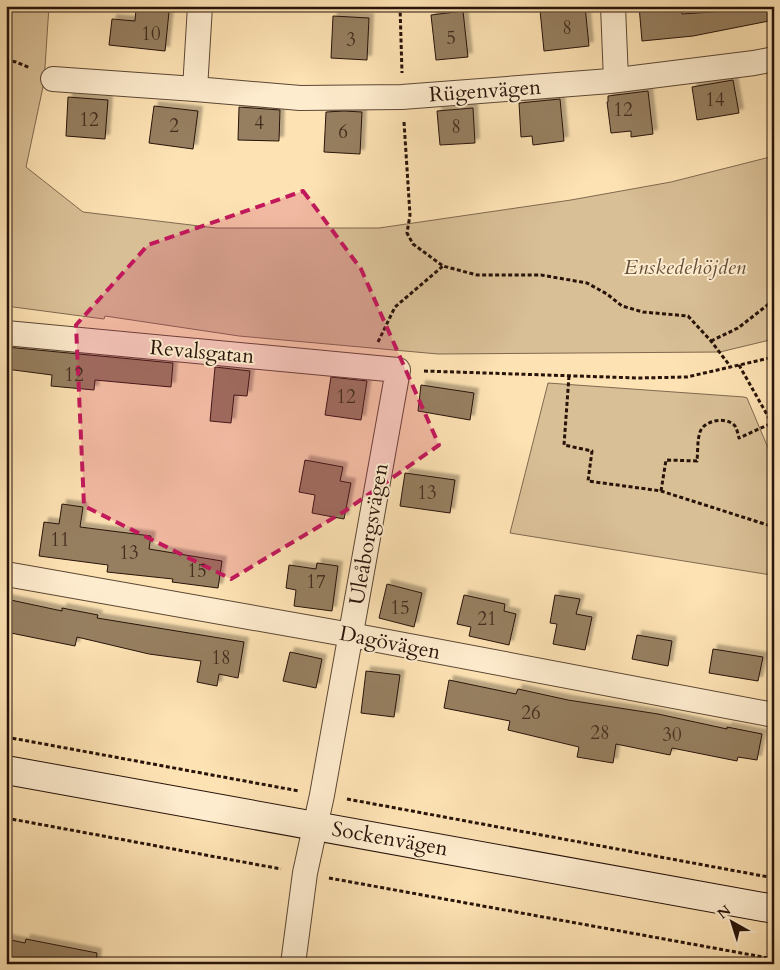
<svg xmlns="http://www.w3.org/2000/svg" width="780" height="970" font-family="Cardo,serif">
<defs>
<filter id="shadow"><feDropShadow dx="4.5" dy="-4.5" stdDeviation="1" flood-color="#0004"/></filter>
</defs>
<rect width="100%" height="100%" fill="#fde2b3"/>
<filter id="stains"><feTurbulence type="fractalNoise" baseFrequency=".004" numOctaves="4"/><feColorMatrix values="0 0 0 0 .2 0 0 0 0 .09 0 0 0 0 .02 0 0 0 .5 -.17"/></filter>
<radialGradient id="worn" r=".72"><stop offset=".6" stop-color="#630" stop-opacity="0"/><stop offset="1" stop-color="#630" stop-opacity=".3"/></radialGradient>
<!-- green -->
<g fill="#d9bf96" stroke="#806950">
<polygon points="6,6 49,6 44,82 26,167 83,212 216,228 379,228 571,200 671,182 774,156 774,339 720,352 438,354 239,336 105,316 104,319 6,306"/>
<polygon points="548,383 744,397 747,398 774,462 774,561 771,575 510,533"/>
</g>
<!-- building -->
<g fill="#967f61" stroke="#271309" filter="url(#shadow)">
<polygon points="585,6 589,46 544,51 540,10"/>
<polygon points="639,6 681,6 682,14 728,11 727,6 774,6 774,20 693,36 642,41"/>
<polygon points="136,9 169,12 165,51 109,45 112,19 135,21"/>
<polygon points="463,11 468,57 436,60 431,15"/>
<polygon points="333,16 369,18 367,60 331,58"/>
<polygon points="733,80 739,113 697,120 692,87"/>
<polygon points="648,91 653,134 631,137 631,131 611,133 607,102 608,102 608,96"/>
<polygon points="68,97 108,100 105,139 66,136"/>
<polygon points="560,99 564,141 533,145 532,136 521,137 519,103"/>
<polygon points="154,106 198,111 193,149 149,143"/>
<polygon points="239,107 280,110 279,141 238,140"/>
<polygon points="473,108 475,143 440,145 437,111"/>
<polygon points="344,111 362,112 360,154 324,152 326,112"/>
<polygon points="6,347 173,363 171,387 95,380 94,390 51,386 52,375 6,369"/>
<polygon points="215,367 250,371 247,396 234,395 231,423 210,421"/>
<polygon points="331,377 367,381 361,420 325,415"/>
<polygon points="421,385 474,393 470,420 418,411"/>
<polygon points="305,460 343,467 340,481 351,483 344,519 312,513 315,495 299,492"/>
<polygon points="405,473 455,480 450,513 400,506"/>
<polygon points="62,504 83,507 80,527 151,536 149,549 222,561 218,588 172,582 173,579 107,572 108,565 39,556 44,522 59,524"/>
<polygon points="317,563 338,566 332,611 294,606 296,590 286,588 289,565 316,569"/>
<polygon points="387,584 422,593 414,627 379,618"/>
<polygon points="464,595 505,604 504,611 516,614 509,645 469,636 471,627 457,624"/>
<polygon points="555,595 580,599 576,614 592,617 585,650 553,644 557,624 550,623"/>
<polygon points="6,599 62,611 62,608 98,615 97,618 244,642 238,678 219,674 217,686 197,682 201,661 149,654 77,637 75,646 6,632"/>
<polygon points="637,635 672,641 668,666 632,659"/>
<polygon points="713,649 763,657 758,681 709,673"/>
<polygon points="290,652 322,659 316,688 283,681"/>
<polygon points="366,671 400,675 394,717 361,713"/>
<polygon points="449,680 516,694 518,689 568,700 658,714 727,729 727,727 762,734 757,760 738,757 737,761 672,748 670,755 616,744 613,763 577,757 579,747 508,730 510,721 444,708"/>
<polygon points="6,939 25,943 26,939 97,953 96,964 6,964"/>
</g>
<g fill="none" stroke-linecap="round" stroke-linejoin="round">
<defs>
<g id="street">
<polyline points="613,6 616,80"/>
<polyline points="53,79 195,89 200,6"/>
<polyline points="195,89 300,98 402,97 610,81 754,63 774,59"/>
<polyline points="6,333 398,370 322,795 305,873 293,964"/>
<polyline points="6,574 351,635 774,715"/>
</g>
<polyline id="secondary" points="6,770 774,909"/>
</defs>
<!-- street casing -->
<use href="#street" stroke="#5c4734" stroke-width="26"/>
<!-- secondary casing -->
<use href="#secondary" stroke="#271309" stroke-width="30"/>
<!-- path -->
<g stroke="#271309" stroke-width="3" stroke-dasharray="4 2.5" stroke-linecap="butt">
<polyline points="400,6 402,73"/>
<polyline points="6,60 16,62 30,68"/>
<polyline points="404,122 410,215 407,233 413,244 443,266 477,275 541,275 587,283 607,294 622,306 643,312 688,316 711,341 730,366"/>
<polyline points="711,341 738,328 774,300"/>
<polyline points="378,342 395,307 443,266"/>
<polyline points="739,365 774,427"/>
<polyline points="424,371 638,378 687,377 774,357"/>
<polyline points="569,376 564,445 592,451 588,481 661,491 774,527"/>
<path d="M 661,491 L 666,460 L 697,461 C 698,452 697,441 700,432 C 704,420 727,416 735,426 C 737,429 738,434 739,438 L 772,423"/>
<polyline points="6,737 299,791"/>
<polyline points="347,799 774,878"/>
<polyline points="6,818 281,869"/>
<polyline points="329,878 774,959"/>
</g>
<!-- street -->
<use href="#street" stroke="#feecce" stroke-width="24"/>
<!-- secondary -->
<use href="#secondary" stroke="#feecce" stroke-width="28"/>
</g>
<!-- marked area -->
<path fill="#c2185b" fill-opacity="0.2" stroke="#c2185b" stroke-width="4" stroke-dasharray="10 6" stroke-linejoin="round" d="M 303,191 L 361,269 L 439,445 L 345,511 L 231,579 L 84,506 L 76,325 L 148,245 Z"/>
<g text-anchor="middle" dominant-baseline="central" stroke-width="4" stroke-linejoin="round" paint-order="stroke">
<!-- number labels -->
<g font-size="19" fill="#432e1f">
<text x="567" y="28">8</text>
<text x="151" y="34">10</text>
<text x="451" y="38">5</text>
<text x="351" y="40">3</text>
<text x="715" y="100">14</text>
<text x="623" y="110">12</text>
<text x="89" y="120">12</text>
<text x="259" y="123">4</text>
<text x="174" y="126">2</text>
<text x="456" y="127">8</text>
<text x="343" y="132">6</text>
<text x="74" y="375">12</text>
<text x="346" y="397">12</text>
<text x="427" y="493">13</text>
<text x="60" y="540">11</text>
<text x="129" y="553">13</text>
<text x="197" y="571">15</text>
<text x="316" y="582">17</text>
<text x="400" y="608">15</text>
<text x="487" y="619">21</text>
<text x="221" y="658">18</text>
<text x="531" y="713">26</text>
<text x="600" y="733">28</text>
<text x="672" y="735">30</text>
</g>
<!-- street labels -->
<g font-size="21" fill="#271309" stroke="#feecce">
<text transform="translate(485 91) rotate(-4)">Rügenvägen</text>
<text transform="translate(202 352) rotate(5)">Revalsgatan</text>
<text transform="translate(369 534) rotate(-80)">Uleåborgsvägen</text>
<text transform="translate(390 643) rotate(11)">Dagövägen</text>
<text transform="translate(390 839) rotate(10)">Sockenvägen</text>
</g>
<!-- park labels -->
<g font-size="21" font-style="italic" fill="#654f3a" stroke="#feecce">
<text x="685" y="267">Enskedehöjden</text>
</g>
</g>
<!-- margin -->
<rect width="780" height="970" fill="none" stroke="#fde2b3" stroke-width="25"/>
<rect x="8" y="8" width="765" height="955" fill="none" stroke="#271309" stroke-width="2.5"/>
<rect x="12" y="12" width="755" height="945" fill="none" stroke="#271309"/>
<!-- north arrow -->
<g transform="translate(732 922) rotate(321)" stroke="#feecce" stroke-width="4" paint-order="stroke">
<path d="M0-4L9 19L0 12L-9 19Z" fill="#271309"/>
<text y="-8" font-size="14" font-weight="bold" text-anchor="middle" fill="#271309">N</text>
</g>
<rect width="100%" height="100%" filter="url(#stains)"/>
<rect width="100%" height="100%" fill="url(#worn)"/>
</svg>
